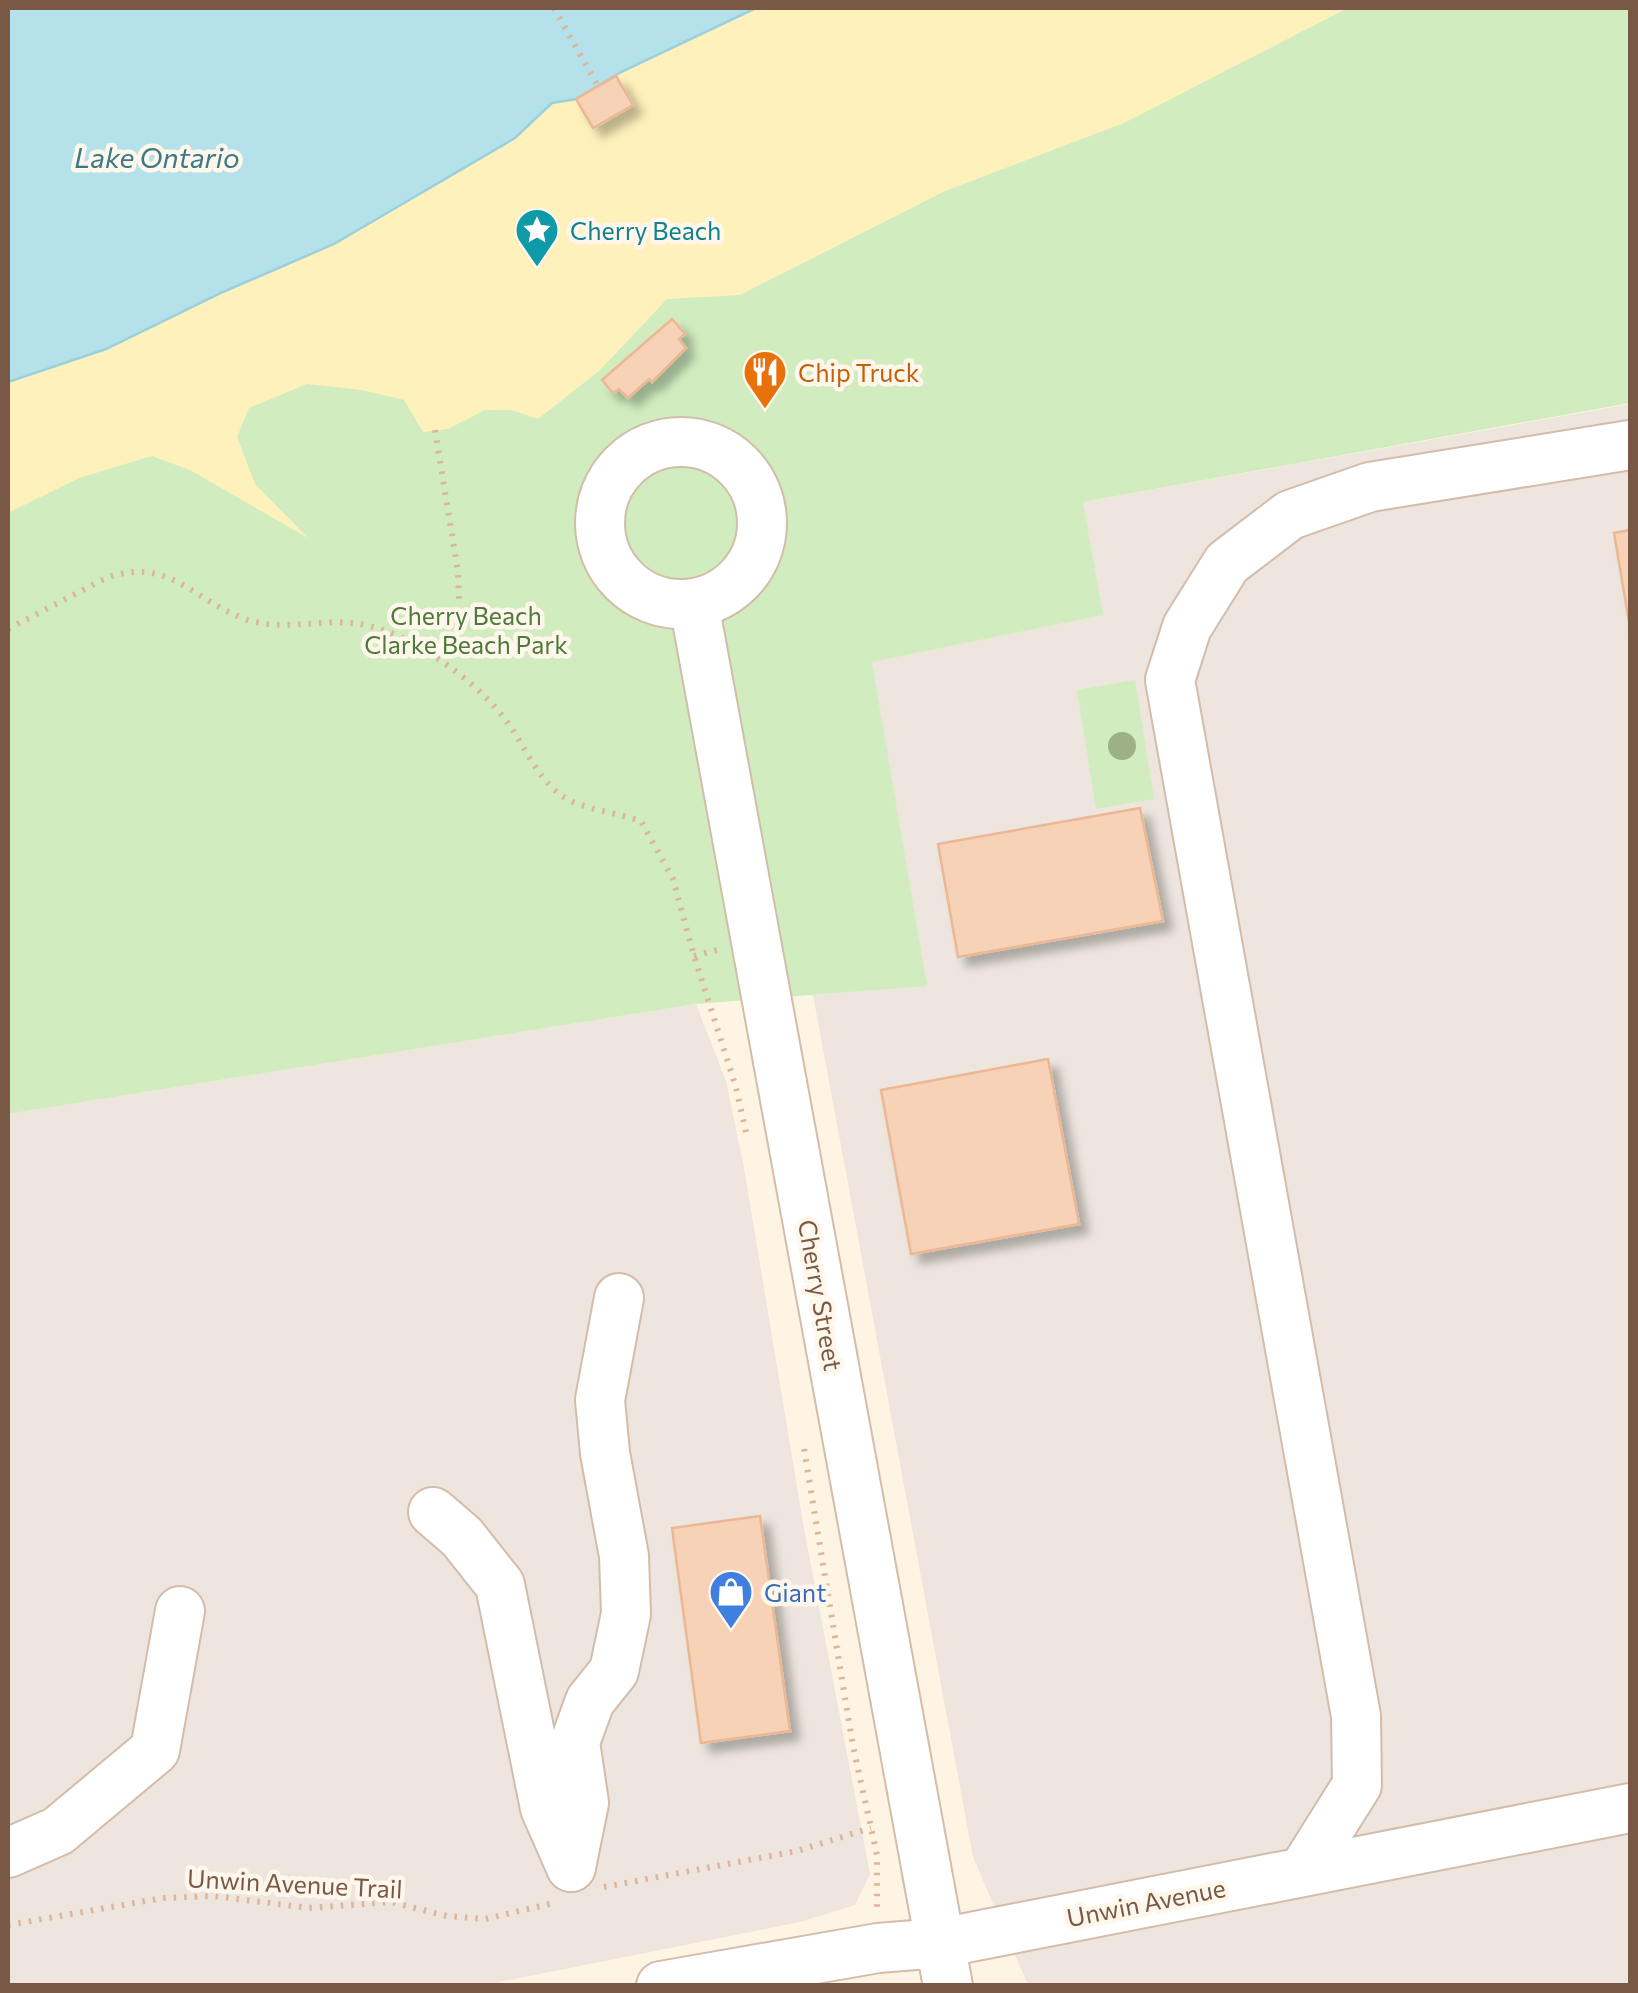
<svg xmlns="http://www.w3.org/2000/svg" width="1638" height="1993" font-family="Commissioner,sans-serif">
<defs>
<filter id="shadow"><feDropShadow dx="9" dy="9" stdDeviation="5" flood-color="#0004"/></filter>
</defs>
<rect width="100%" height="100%" fill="#fef4e3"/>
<!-- industrial -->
<g fill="#ede5de">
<polygon points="1630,404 1630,1985 1028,1985 973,1857 813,995 926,985 871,662 1102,615 1083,502"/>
<polygon points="696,1004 726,1081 744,1168 803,1523 870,1874 855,1905 800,1922 484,1985 8,1986 8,1114"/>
</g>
<!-- green -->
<g fill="#d1edbf">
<polygon points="756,8 1630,8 1630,403 1083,502 1103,615 872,662 927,986 696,1004 8,1114 8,382 106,349 334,244 515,139 552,103 576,99 621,72"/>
<polygon points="1135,680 1154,799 1096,809 1077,690"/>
</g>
<!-- sand -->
<polygon fill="#fff1bc" points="756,8 1373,8 1344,10 1124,123 945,191 740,295 667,299 599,371 538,419 511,410 485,410 448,429 423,432 404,400 362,390 307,384 249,408 237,437 255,484 308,538 190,470 152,456 79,478 8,513 8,382 106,349 223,292 334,244 515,139 552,103 576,99 621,72"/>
<!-- water -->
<polygon fill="#b5e1ea" stroke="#9ad1dd" stroke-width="2.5" points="8,8 756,8 621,72 576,99 552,103 515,138 334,244 223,292 106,349 8,382"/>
<!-- building -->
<g fill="#f7d2b7" stroke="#ebb896" stroke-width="2.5" filter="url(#shadow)">
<polygon points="616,76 633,105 593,128 576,99"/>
<polygon points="672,319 685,334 679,339 686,348 652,382 649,379 628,398 619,389 613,393 602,380"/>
<polygon points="1630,530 1630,628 1614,533"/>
<polygon points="1140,808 1163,921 958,957 938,844"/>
<polygon points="1048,1059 1079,1224 911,1254 881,1090"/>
<polygon points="760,1516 790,1731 701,1743 672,1528"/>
</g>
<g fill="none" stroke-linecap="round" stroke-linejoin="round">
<defs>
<g id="minor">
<circle cx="681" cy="523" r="81"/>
<polyline points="694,604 948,1986"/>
<polyline points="433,1512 462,1537 500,1585 545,1808 571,1867"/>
<polyline points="8,1853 58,1831 155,1750 180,1611"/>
<polyline points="571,1867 584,1803 575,1742 590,1701 614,1671 626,1614 624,1556 605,1453 600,1400 619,1298"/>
<polyline points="1303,1871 1357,1785 1356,1716 1170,680 1187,627 1227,563 1290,515 1370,487 1630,445"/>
<polyline points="661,1986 878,1948 940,1943 1630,1808"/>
</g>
</defs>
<!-- minor casing -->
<use href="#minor" stroke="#d3bdaa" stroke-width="52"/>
<!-- path -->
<g stroke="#dcb59a" stroke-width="6" stroke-dasharray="2.5 8" stroke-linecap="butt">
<polyline points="554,8 598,86"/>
<polyline points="435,430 458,572 459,602"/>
<path d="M 8,629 L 106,578 C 169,556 191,599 245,619 C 281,632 322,618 359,624 C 374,626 395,634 409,641 C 445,661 483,689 508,723 C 525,747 537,778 562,796 C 580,809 619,813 641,821 L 673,879 L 694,956 L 735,1084 L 746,1132"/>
<polyline points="694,956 717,950"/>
<polyline points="804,1449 853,1746 877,1855 877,1909"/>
<polyline points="604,1887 797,1851 871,1828"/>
<polyline points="8,1925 163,1898 214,1896 309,1908 391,1902 447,1916 485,1919 554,1903"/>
</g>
<!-- minor -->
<use href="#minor" stroke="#fff" stroke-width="48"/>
</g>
<!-- trees -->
<circle fill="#9cb186" cx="1122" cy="746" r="14"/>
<!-- icons -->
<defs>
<symbol id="sight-pin" viewBox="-11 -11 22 30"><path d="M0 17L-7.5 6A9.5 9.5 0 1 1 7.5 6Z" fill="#0f9aa8" stroke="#fff7eb"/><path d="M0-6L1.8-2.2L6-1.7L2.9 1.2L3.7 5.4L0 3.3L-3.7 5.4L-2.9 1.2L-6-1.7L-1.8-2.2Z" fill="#fff"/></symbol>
<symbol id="restaurant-pin" viewBox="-11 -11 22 30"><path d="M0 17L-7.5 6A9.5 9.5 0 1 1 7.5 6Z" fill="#e8710a" stroke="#fff7eb"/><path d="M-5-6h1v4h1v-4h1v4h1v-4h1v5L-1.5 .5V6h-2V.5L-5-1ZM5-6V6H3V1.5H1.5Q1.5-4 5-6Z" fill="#fff"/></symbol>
<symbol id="shop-pin" viewBox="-11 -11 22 30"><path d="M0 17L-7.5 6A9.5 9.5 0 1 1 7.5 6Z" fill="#3f7fe0" stroke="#fff7eb"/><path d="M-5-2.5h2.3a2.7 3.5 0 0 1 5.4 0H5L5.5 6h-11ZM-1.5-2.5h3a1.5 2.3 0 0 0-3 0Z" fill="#fff"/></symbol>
</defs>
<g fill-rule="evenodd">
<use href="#sight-pin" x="512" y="205" width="50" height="68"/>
<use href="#restaurant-pin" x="740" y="347" width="50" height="68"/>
<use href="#shop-pin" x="706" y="1567" width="50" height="68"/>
</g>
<g text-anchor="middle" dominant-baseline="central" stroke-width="9" stroke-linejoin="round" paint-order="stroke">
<!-- culture labels -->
<g font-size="25" fill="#0d838f" stroke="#fff7eb" text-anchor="start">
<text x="570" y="230">Cherry Beach</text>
</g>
<!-- food labels -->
<g font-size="25" fill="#c56008" stroke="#fff7eb" text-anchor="start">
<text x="798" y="372">Chip Truck</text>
</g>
<!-- park labels -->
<g font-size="25" fill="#4c7a3a" stroke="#fff7eb">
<text x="466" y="615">Cherry Beach<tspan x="466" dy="29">Clarke Beach Park</tspan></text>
</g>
<!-- street labels -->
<g font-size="25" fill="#795946" stroke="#fff7eb">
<text transform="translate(821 1295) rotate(80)">Cherry Street</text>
<text transform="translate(295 1883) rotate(3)">Unwin Avenue Trail</text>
<text transform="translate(1146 1902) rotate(-11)">Unwin Avenue</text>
</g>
<!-- shop labels -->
<g font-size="25" fill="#366cbe" stroke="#fff7eb" text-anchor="start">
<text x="764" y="1592">Giant</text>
</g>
<!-- water labels -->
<g font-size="28" font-style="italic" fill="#3b7987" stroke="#fff7eb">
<text x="157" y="157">Lake Ontario</text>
</g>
</g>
<!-- border -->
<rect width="1638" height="1993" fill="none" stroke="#795946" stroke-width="20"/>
</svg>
